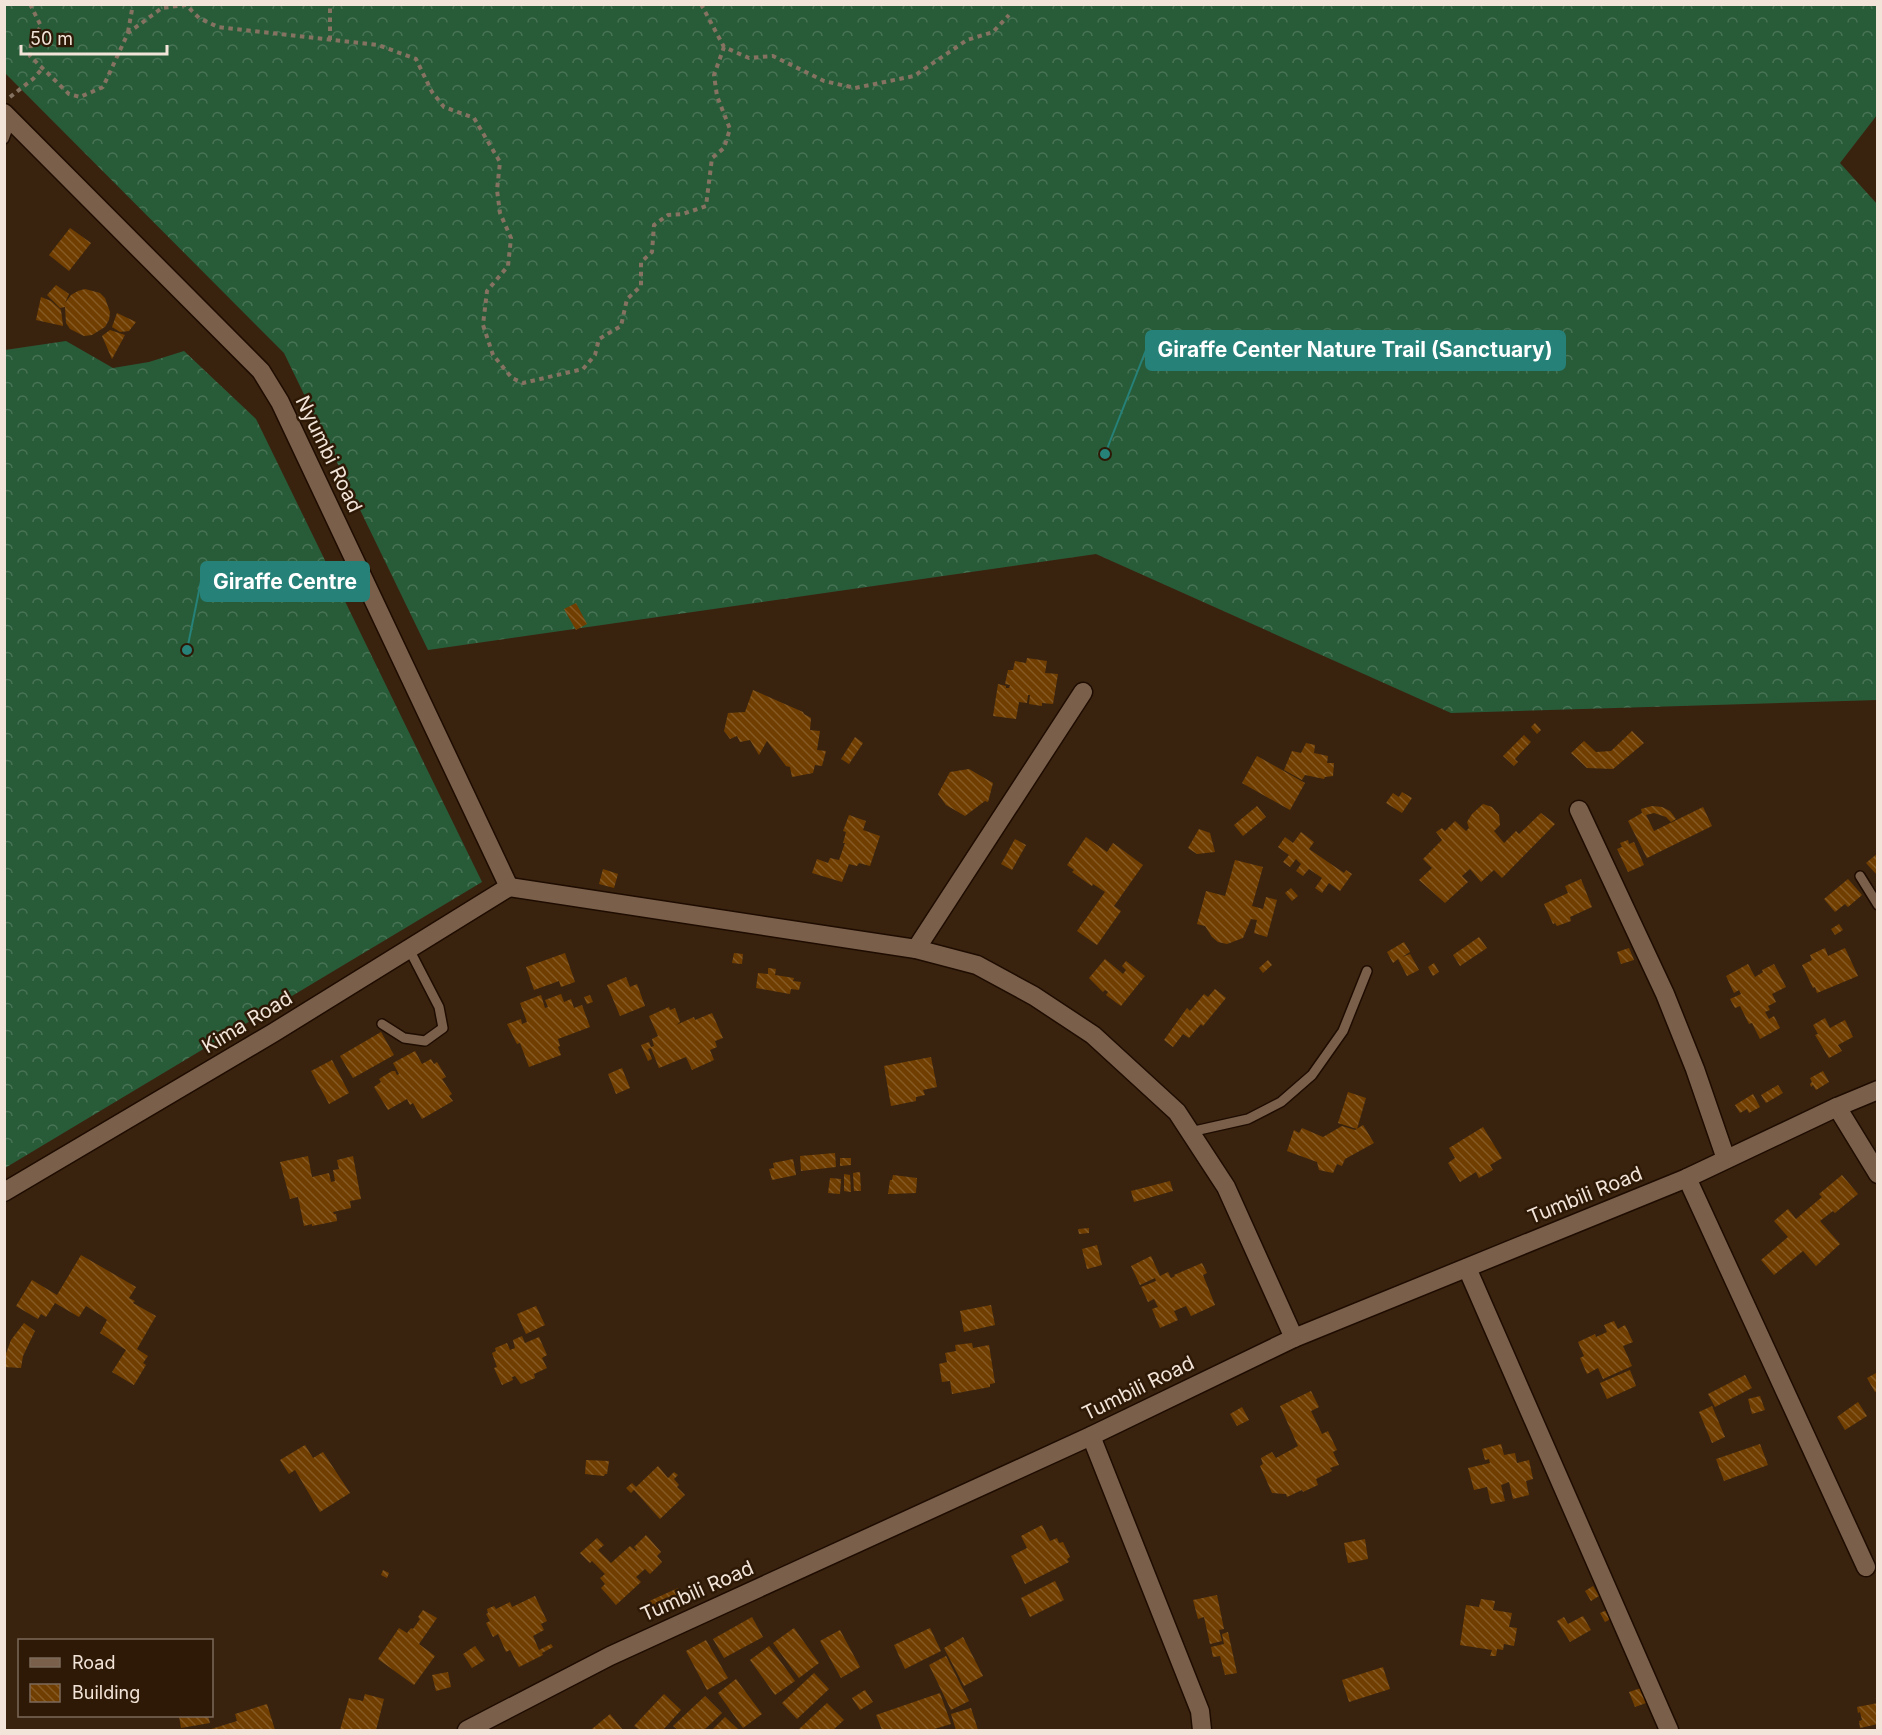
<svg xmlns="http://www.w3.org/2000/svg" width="1882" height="1735" font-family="Inter,sans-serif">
<defs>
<pattern id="forest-crowns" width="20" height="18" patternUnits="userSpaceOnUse" patternTransform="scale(1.5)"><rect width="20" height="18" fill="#285c39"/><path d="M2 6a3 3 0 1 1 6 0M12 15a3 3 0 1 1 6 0" fill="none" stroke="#487355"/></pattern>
<pattern id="building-back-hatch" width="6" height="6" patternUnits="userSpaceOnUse" patternTransform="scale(1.5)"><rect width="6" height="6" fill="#703e00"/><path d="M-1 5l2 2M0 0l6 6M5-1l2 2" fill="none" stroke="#855a24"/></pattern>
</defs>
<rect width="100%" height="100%" fill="#39230f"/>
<!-- forest -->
<g fill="url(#forest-crowns)">
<polygon points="5,4 1877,5 1877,115 1840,163 1877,204 1877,700 1451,713 1096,554 428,650 284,353 5,73"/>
<polygon points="66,341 113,368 149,362 184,351 256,419 482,882 5,1168 5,350"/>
</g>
<!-- building -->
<g fill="url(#building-back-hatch)">
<polygon points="70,228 91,243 69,271 49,255"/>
<polygon points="56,285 69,294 65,303 71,295 78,291 85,289 100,293 105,298 110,312 109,320 105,327 92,335 84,336 70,329 66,323 65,307 60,308 47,295"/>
<polygon points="41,297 51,301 61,310 63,326 36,320"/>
<polygon points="117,313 136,322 129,331 120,332 112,327"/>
<polygon points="110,330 125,335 112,359 102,336"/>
<polygon points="576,603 587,624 576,630 564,609"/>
<polygon points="1027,658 1047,661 1045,673 1058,674 1053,704 1042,703 1042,706 1029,704 1030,695 1028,695 1027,703 1019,702 1016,719 993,716 998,684 1006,686 1006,688 1009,688 1010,685 1005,684 1008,670 1013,670 1015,661 1026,663"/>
<polygon points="753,690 803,712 804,714 811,718 810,730 820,731 817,750 826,751 822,766 815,765 813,773 792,777 790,767 786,766 767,741 759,755 750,740 740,742 737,736 730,739 724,731 728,713 745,712"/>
<polygon points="1535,723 1541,730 1537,734 1531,727"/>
<polygon points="1632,731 1644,743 1613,769 1587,768 1571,753 1584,741 1596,752 1611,751"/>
<polygon points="1524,735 1531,742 1515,759 1518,762 1514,766 1503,756"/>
<polygon points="855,737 863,743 849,764 841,759"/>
<polygon points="1306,743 1315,745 1314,753 1328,756 1327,763 1334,763 1333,776 1325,777 1324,779 1305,775 1302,780 1284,770 1292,751 1301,753"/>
<polygon points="1257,756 1305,783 1290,810 1242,783"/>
<polygon points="969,769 993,783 988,802 985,801 965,816 946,805 938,794 950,772"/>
<polygon points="1402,792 1412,798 1402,813 1386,803 1393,793 1399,797"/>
<polygon points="1483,804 1492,807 1499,815 1500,825 1494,831 1504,843 1516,831 1519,834 1541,813 1555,824 1502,878 1494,870 1481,882 1470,869 1462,876 1468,882 1445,903 1419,880 1432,868 1423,859 1442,840 1436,832 1442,828 1445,831 1455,821 1466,831 1469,828 1467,822 1472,814"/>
<polygon points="1257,806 1266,817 1243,836 1234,825"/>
<polygon points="1652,806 1662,807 1670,811 1676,819 1671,822 1666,817 1654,813 1646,815 1654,831 1703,807 1712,826 1647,858 1628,821 1642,813 1641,809"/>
<polygon points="849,815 866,821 863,830 880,836 870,866 859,863 857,866 849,864 842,882 812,873 817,859 828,863 830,858 839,860 845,843 843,843 846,832 843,831"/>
<polygon points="1199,829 1210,833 1215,852 1197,854 1188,848"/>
<polygon points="1301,832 1314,842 1309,849 1344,873 1346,870 1352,874 1340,891 1329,883 1322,893 1315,888 1322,878 1309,869 1303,876 1296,871 1301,864 1296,859 1290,867 1283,862 1289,855 1278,847 1285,837 1293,843"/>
<polygon points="1086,837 1107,852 1113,843 1143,865 1114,906 1121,911 1097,945 1077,931 1105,892 1093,884 1092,886 1072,872 1074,870 1067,865"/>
<polygon points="1015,839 1026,845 1012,870 1001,864"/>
<polygon points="1628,840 1629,844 1634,842 1644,865 1628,872 1617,849 1622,847 1620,843"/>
<polygon points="1878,853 1878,876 1866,863"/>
<polygon points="1235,860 1263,867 1252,906 1263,909 1266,897 1277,900 1267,937 1254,933 1257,920 1251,919 1243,938 1227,944 1218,942 1212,937 1205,926 1197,924 1206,891 1225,896"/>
<polygon points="603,869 618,874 614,888 599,884"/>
<polygon points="1581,879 1592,907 1570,917 1571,921 1557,926 1555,923 1553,924 1544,904 1568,893 1565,886"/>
<polygon points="1848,879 1862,895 1848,907 1845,904 1835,912 1824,899"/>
<polygon points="1291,888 1298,896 1292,901 1285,893"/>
<polygon points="1839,924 1843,930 1835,935 1831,929"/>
<polygon points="1479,937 1487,948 1460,966 1453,955"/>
<polygon points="1404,942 1410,952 1402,957 1410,954 1419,970 1407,976 1398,959 1393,963 1387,952"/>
<polygon points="1629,948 1634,960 1621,964 1617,952"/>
<polygon points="1825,948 1828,956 1845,948 1858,976 1817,993 1815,987 1813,988 1802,965 1812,960 1810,955"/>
<polygon points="565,953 575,982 561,987 559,981 534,990 526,967"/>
<polygon points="734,953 743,954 742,964 732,963"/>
<polygon points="1105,959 1123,974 1126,970 1122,966 1126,961 1145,976 1121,1006 1106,995 1108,992 1105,990 1103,992 1089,978"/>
<polygon points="1268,960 1272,965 1263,973 1259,968"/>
<polygon points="1434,963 1439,972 1433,976 1428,967"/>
<polygon points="1748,964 1755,977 1763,972 1762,970 1774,964 1786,987 1772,994 1776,1002 1768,1006 1770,1010 1765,1012 1769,1019 1774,1016 1780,1028 1760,1039 1752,1023 1749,1024 1740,1006 1735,1008 1730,999 1741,994 1739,990 1734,993 1726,976"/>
<polygon points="768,968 776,969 775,975 794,978 793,981 801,982 799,990 791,989 790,994 756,988 758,973 768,974"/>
<polygon points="626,977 630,987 637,984 645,1006 620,1016 607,985"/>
<polygon points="1215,989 1226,998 1203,1026 1201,1024 1189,1038 1183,1034 1173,1047 1164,1040 1187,1008 1190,1011 1204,994 1208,997"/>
<polygon points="561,994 564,1002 571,999 574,1008 582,1005 590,1027 558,1039 560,1046 558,1047 561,1055 529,1067 520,1043 517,1044 507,1024 521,1019 522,1024 527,1022 520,1003 541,995 545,1008 548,1007 545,1000"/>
<polygon points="590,995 593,1002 587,1004 584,997"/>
<polygon points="669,1007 670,1010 675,1008 680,1022 676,1025 694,1017 695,1020 712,1013 723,1038 715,1041 717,1047 710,1050 714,1060 692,1070 686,1057 659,1068 651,1048 648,1049 652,1059 648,1061 641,1045 649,1042 651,1047 654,1046 652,1039 658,1036 649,1016"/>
<polygon points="1825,1018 1830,1028 1845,1020 1853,1037 1838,1045 1842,1051 1829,1058 1815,1035 1818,1034 1813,1025"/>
<polygon points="381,1032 394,1055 353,1078 340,1056"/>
<polygon points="415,1051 422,1064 431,1059 434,1064 437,1062 446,1077 442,1079 452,1094 449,1096 453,1101 422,1119 413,1103 410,1105 407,1099 388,1110 374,1087 381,1082 379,1079 392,1071 395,1071 397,1075 399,1074 393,1063"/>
<polygon points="931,1057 937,1087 923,1090 925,1095 916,1097 916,1101 891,1106 884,1066"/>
<polygon points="332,1060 349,1093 329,1104 311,1071"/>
<polygon points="622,1068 630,1088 616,1094 608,1074"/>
<polygon points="1823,1071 1829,1082 1816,1090 1813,1085 1811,1087 1810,1084 1812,1082 1810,1078"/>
<polygon points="1778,1085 1783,1093 1766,1103 1761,1095"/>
<polygon points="1348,1092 1366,1098 1357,1129 1338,1123"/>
<polygon points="1753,1094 1760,1107 1749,1113 1747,1109 1740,1113 1735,1105"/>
<polygon points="1363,1125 1374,1143 1345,1159 1342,1166 1337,1164 1333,1173 1319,1170 1317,1162 1287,1151 1294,1130 1299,1133 1302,1128 1323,1137 1342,1126 1355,1130"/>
<polygon points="1483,1127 1502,1158 1490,1165 1493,1170 1479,1178 1476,1172 1460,1182 1448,1163 1455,1158 1449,1148"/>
<polygon points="835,1153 836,1167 801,1171 800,1156"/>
<polygon points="308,1156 312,1177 329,1173 331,1182 335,1181 333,1170 339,1169 337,1160 353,1156 361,1199 350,1201 351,1208 333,1212 334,1214 336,1214 337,1221 312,1226 312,1224 304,1226 298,1197 290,1199 280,1162"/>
<polygon points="840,1158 851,1158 851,1165 840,1166"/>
<polygon points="793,1159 796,1175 772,1180 769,1169 774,1168 773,1163"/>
<polygon points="860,1172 861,1191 854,1191 853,1173"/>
<polygon points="844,1174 850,1175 851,1192 844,1191"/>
<polygon points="893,1175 917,1178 916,1193 888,1194 890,1180 892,1180"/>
<polygon points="1842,1175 1858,1194 1835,1213 1833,1211 1820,1221 1840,1244 1816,1266 1803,1251 1774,1275 1761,1260 1788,1237 1774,1221 1788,1209 1796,1219 1822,1197 1819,1194"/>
<polygon points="830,1178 841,1179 840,1194 828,1193"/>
<polygon points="1170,1181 1173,1191 1134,1202 1131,1191"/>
<polygon points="1089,1228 1089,1233 1079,1234 1078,1229"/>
<polygon points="1097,1245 1102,1265 1087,1269 1082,1249"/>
<polygon points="81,1255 136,1287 129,1298 135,1301 133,1303 156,1316 137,1349 148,1356 143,1363 146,1365 134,1385 112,1372 126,1350 100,1333 107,1320 102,1316 86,1306 79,1317 55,1303 46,1317 41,1314 38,1319 16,1306 32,1280 57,1295"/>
<polygon points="1151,1256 1160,1276 1168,1272 1171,1278 1175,1276 1174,1275 1202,1263 1207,1273 1203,1275 1215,1305 1191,1316 1186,1306 1174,1311 1178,1320 1160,1328 1152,1309 1158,1307 1154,1299 1148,1302 1141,1287 1156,1281 1155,1278 1140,1285 1131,1266"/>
<polygon points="991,1305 995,1325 964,1332 960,1311"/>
<polygon points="536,1306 545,1325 526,1334 517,1314"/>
<polygon points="1614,1321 1618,1329 1625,1325 1633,1342 1623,1346 1632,1366 1603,1379 1598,1368 1587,1374 1580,1358 1584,1356 1578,1342 1595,1334 1596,1337 1607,1332 1604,1325"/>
<polygon points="24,1323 35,1331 23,1356 21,1368 4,1367 4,1359 11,1340"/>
<polygon points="522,1336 525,1343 539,1337 547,1355 542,1358 547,1368 534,1374 535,1378 521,1384 515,1376 512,1377 513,1380 502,1385 494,1368 497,1367 492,1353 496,1351 495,1348 507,1343 510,1350 515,1348 513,1340"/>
<polygon points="972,1343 973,1348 989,1345 995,1383 990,1384 990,1387 952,1394 950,1381 942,1382 939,1364 947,1362 945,1353 956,1351 955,1345"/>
<polygon points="1630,1370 1636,1386 1607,1399 1600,1383"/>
<polygon points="1878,1372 1878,1391 1875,1392 1867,1378"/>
<polygon points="1745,1375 1752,1388 1715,1407 1708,1394"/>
<polygon points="1311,1391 1319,1407 1311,1411 1322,1434 1328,1431 1337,1450 1333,1452 1339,1465 1330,1468 1332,1471 1316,1479 1318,1485 1303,1492 1302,1490 1287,1497 1286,1494 1272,1493 1260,1466 1263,1464 1261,1458 1272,1452 1276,1458 1298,1446 1280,1406"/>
<polygon points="1760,1396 1765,1410 1752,1414 1748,1399"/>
<polygon points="1858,1402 1867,1416 1845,1430 1837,1417"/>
<polygon points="1712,1406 1725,1437 1712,1443 1699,1412"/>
<polygon points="1242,1407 1249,1420 1237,1426 1230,1414"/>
<polygon points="1501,1444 1504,1455 1515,1453 1517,1463 1529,1460 1533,1479 1526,1481 1529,1495 1513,1499 1509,1482 1501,1485 1505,1501 1491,1504 1487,1487 1474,1490 1468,1468 1490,1463 1489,1459 1485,1460 1482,1449"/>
<polygon points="1760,1444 1768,1465 1724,1481 1716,1459"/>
<polygon points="305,1445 313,1458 323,1452 350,1493 320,1512 295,1470 289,1474 280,1460"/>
<polygon points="586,1460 609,1461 607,1474 605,1474 604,1476 585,1474"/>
<polygon points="658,1466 668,1478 674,1472 678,1475 674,1479 679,1485 677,1487 685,1495 660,1519 634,1490 631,1493 626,1488 632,1483 636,1487"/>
<polygon points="1042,1525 1050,1541 1057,1538 1059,1543 1063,1542 1070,1557 1067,1559 1069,1562 1025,1584 1011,1556 1027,1548 1021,1536"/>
<polygon points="646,1535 661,1552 657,1556 662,1562 650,1574 645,1569 636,1577 641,1582 616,1605 601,1588 605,1584 600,1578 605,1574 592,1561 590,1563 580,1553 597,1538 604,1545 598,1550 611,1563 630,1546 636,1551 637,1550 634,1547"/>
<polygon points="1365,1539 1368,1559 1348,1563 1344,1543"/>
<polygon points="383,1570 389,1573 387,1578 381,1575"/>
<polygon points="1055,1581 1064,1600 1030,1617 1021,1598"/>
<polygon points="1593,1586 1599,1596 1591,1601 1585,1591"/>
<polygon points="678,1588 682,1595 649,1611 645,1603"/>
<polygon points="1217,1595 1224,1629 1219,1630 1222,1641 1210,1644 1204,1617 1198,1619 1193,1600"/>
<polygon points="535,1596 547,1621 541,1624 544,1630 533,1636 539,1650 551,1644 553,1647 542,1653 543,1655 519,1667 510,1650 506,1652 498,1634 493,1637 486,1623 490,1621 486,1614 488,1613 487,1609 494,1606 496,1609 510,1602 512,1607"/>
<polygon points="1481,1599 1495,1601 1493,1610 1512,1613 1509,1627 1517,1628 1514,1646 1504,1644 1503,1650 1497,1649 1496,1656 1490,1656 1492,1650 1460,1645 1466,1605 1479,1607"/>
<polygon points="423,1610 437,1618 419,1644 435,1656 414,1685 378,1659 399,1628 407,1633 411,1628 413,1629 420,1619 418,1617"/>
<polygon points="1607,1610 1611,1619 1605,1622 1600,1613"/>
<polygon points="1583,1616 1591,1630 1570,1642 1557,1621 1564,1617 1568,1624"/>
<polygon points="752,1617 763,1637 724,1658 713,1639"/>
<polygon points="794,1628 819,1663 799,1678 773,1643"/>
<polygon points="930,1628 941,1651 905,1669 894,1645"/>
<polygon points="840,1630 860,1667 841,1678 820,1641"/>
<polygon points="1228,1632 1237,1673 1225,1675 1220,1656 1213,1657 1211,1647 1224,1644 1222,1634"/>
<polygon points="963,1637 983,1676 964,1686 944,1648"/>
<polygon points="706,1640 728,1678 707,1690 686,1651"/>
<polygon points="475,1646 485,1660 472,1668 463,1654"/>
<polygon points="769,1646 795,1681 775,1695 750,1660"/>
<polygon points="946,1656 969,1701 951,1710 929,1665"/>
<polygon points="1383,1667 1390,1689 1349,1702 1342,1680"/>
<polygon points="448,1672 451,1687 436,1691 432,1675"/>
<polygon points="814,1673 829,1689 797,1719 782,1703"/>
<polygon points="736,1679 762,1714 743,1728 718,1693"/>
<polygon points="1641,1688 1646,1703 1635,1707 1629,1692"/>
<polygon points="865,1690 873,1702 860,1710 852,1698"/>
<polygon points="940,1693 951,1724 931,1730 882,1730 876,1715"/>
<polygon points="365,1694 384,1699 376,1730 340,1730 349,1698 363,1701"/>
<polygon points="664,1694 681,1710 663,1730 640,1730 634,1726"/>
<polygon points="705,1696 722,1713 704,1730 678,1730 673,1726"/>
<polygon points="827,1703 844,1720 833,1730 798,1730"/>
<polygon points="1878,1703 1878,1724 1860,1728 1859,1721 1862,1720 1860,1712 1858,1713 1857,1707"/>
<polygon points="267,1704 275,1730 208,1730 237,1721 235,1714"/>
<polygon points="971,1708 978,1730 956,1730 951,1714"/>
<polygon points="610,1714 623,1730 594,1730 592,1729"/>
<polygon points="179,1716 208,1716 210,1723 181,1728"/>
<polygon points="725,1717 739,1730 712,1730"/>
</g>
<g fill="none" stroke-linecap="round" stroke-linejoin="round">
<defs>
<g id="service">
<polyline points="4,139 11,120"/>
<polyline points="1860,876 1878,905"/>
<polyline points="382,1024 404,1038 425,1041 443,1028 439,1007 409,949"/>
<polyline points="1190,1132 1248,1119 1281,1102 1312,1075 1343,1031 1367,971"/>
</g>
<g id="minor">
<polyline points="4,113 261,371 280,402 509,887"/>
<polyline points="1579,810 1665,994 1695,1069 1726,1159"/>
<polyline points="509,887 916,949 977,965 1034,996 1093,1035 1177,1112 1226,1187 1294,1338"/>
<polyline points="916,949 1083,692"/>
<polyline points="1837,1107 1878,1174"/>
<polyline points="1687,1178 1866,1567"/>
<polyline points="4,1192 273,1033 509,887"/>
<polyline points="1467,1268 1669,1730"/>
<polyline points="1091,1436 1200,1711 1202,1730"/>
<polyline points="467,1730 610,1656 1091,1436 1294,1338 1687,1178 1837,1107 1878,1090"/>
</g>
</defs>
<!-- service casing -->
<use href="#service" stroke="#1f0c00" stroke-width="12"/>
<!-- minor casing -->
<use href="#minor" stroke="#1f0c00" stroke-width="21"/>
<!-- path -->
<g stroke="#857261" stroke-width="4" stroke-dasharray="4.5 4.5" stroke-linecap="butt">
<polyline points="30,4 41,26 31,43 30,56 69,94 80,97 103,87 128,33 162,8 186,5 199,18 218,27 378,45 416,59 432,92 444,107 474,118 500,162 497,190 500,213 511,238 508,266 487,291 483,325 493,355 512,378 523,383 583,369 595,355 599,339 621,326 627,299 641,286 641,262 652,252 654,225 668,215 683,214 706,206 712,158 724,148 730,129 717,96 714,75 724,47"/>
<polyline points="701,4 724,47 749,58 773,56 824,81 855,88 914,76 967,40 993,32 1009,15"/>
<polyline points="128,32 133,4"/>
<polyline points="330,40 330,4"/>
<polyline points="10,97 33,79 42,69"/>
</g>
<!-- service -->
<use href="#service" stroke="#7a604b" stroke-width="9"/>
<!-- minor -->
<use href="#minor" stroke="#7a604b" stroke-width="18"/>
</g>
<g text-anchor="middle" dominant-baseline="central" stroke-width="5" stroke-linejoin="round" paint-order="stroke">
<!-- street labels -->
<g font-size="20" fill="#f2e4d8" stroke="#2e1906">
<text transform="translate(329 454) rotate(64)">Nyumbi Road</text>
<text transform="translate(247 1022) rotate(-31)">Kima Road</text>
<text transform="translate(1585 1195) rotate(-22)">Tumbili Road</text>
<text transform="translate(1138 1388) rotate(-26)">Tumbili Road</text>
<text transform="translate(697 1591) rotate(-24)">Tumbili Road</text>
</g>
</g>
<!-- callouts -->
<path fill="none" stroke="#268179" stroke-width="2" d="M1105 454L1146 350M187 650L201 581"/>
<g fill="#268179" stroke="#2e1906" stroke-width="2">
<circle cx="1105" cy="454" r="6"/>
<circle cx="187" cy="650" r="6"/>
</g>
<g fill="#268179" stroke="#268179" stroke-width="2">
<rect x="1146" y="331" width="419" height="39" rx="6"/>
<rect x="201" y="562" width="168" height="39" rx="6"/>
</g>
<g font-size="21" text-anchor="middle" font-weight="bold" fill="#fff">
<text x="1355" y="357">Giraffe Center Nature Trail (Sanctuary)</text>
<text x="285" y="589">Giraffe Centre</text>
</g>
<!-- border -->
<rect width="1882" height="1735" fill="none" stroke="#f2e4d8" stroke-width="12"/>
<!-- legend -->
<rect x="18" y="1639" width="195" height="78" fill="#2e1906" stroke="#7c6a5a" stroke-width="1.5"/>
<rect x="30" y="1658" width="30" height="9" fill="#7a604b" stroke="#7c6a5a" stroke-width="1.5"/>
<text x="72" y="1669" font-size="18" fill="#f2e4d8">Road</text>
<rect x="30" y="1684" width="30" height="18" fill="url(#building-back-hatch)" stroke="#7c6a5a" stroke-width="1.5"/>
<text x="72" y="1699" font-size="18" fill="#f2e4d8">Building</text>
<!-- scale -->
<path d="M21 45v9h146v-9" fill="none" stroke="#f2e4d8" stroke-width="3"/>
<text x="30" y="45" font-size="18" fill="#f2e4d8" stroke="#2e1906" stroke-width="4.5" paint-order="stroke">50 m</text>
</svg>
